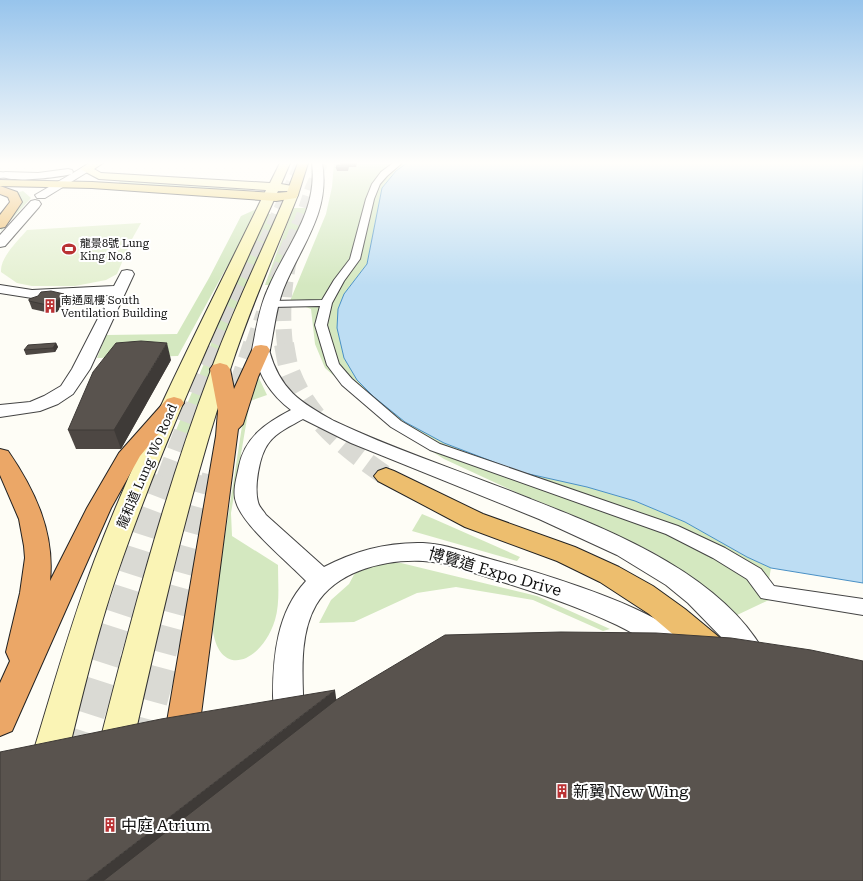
<svg xmlns="http://www.w3.org/2000/svg" width="863" height="881" font-family="'Roboto Serif','Noto Sans TC',serif">
<rect width="100%" height="100%" fill="#fefdf6"/>
<!-- green -->
<g fill="#d4e8c0">
<polygon points="334,163 407,163 396,171 382,188 367,264 344,294 338,309 444,443 520,471 587,487 635,501 685,522 747,557 771,568 768,585 863,601 829,605 769,600 735,616 717,598 653,552 570,514 520,494 444,459 390,425 325,368 315,344 311,309 290,301 326,214 332,187"/>
<polygon points="129,180 248,187 242,192 118,184 120,181"/>
<polygon points="23,191 31,198 1,231 0,221 8,211 10,200 15,193"/>
<polygon points="259,208 178,356 97,358 106,335 177,334 209,278 241,216"/>
<polygon points="293,208 309,208 271,285 265,285"/>
<polygon points="267,214 281,214 190,434 174,435 203,366 227,299"/>
<path d="M 258,376 L 267,395 L 250,401 L 231,513 L 232,536 L 278,565 C 278,584 280,603 275,620 C 260,667 214,680 212,620 L 242,426 L 248,399 Z"/>
<polygon points="422,514 434,519 520,557 517,561 412,531"/>
<polygon points="382,563 401,563 537,596 610,629 603,631 533,600 456,587 417,593 354,622 319,623 331,600 349,584 356,571"/>
</g>
<!-- pitch -->
<path fill="#e4f0d1" d="M 141,223 L 132,239 L 117,274 L 106,280 L 75,286 L 32,286 L 17,283 L 1,272 C 0,257 18,241 27,230 Z"/>
<!-- water -->
<polygon fill="#bdddf3" stroke="#4990c5" points="407,163 863,163 863,583 771,568 747,557 685,522 635,501 587,487 520,472 444,443 405,422 374,397 357,380 344,358 337,328 338,309 344,294 367,264 382,188 396,171"/>
<g fill="none" stroke-linecap="round" stroke-linejoin="round">
<!-- trunk-tunnel-far4 -->
<g stroke="#dadad4" stroke-width="12" stroke-dasharray="12 6" stroke-linecap="butt">
<polyline points="264,242 301,163"/>
<polyline points="293,242 311,188 322,163"/>
</g>
<!-- trunk-tunnel-far3 -->
<g stroke="#dadad4" stroke-width="16" stroke-dasharray="16 8" stroke-linecap="butt">
<polyline points="217,345 264,241"/>
<path d="M 285,345 C 281,310 284,274 294,241"/>
</g>
<!-- trunk-tunnel-far2 -->
<g stroke="#dadad4" stroke-width="20" stroke-dasharray="20 10" stroke-linecap="butt">
<path d="M 284,344 C 286,354 287,365 291,374 C 309,420 347,449 386,476"/>
<polyline points="166,479 217,344"/>
</g>
<!-- trunk-tunnel-far1 -->
<polyline stroke="#dadad4" stroke-width="27" stroke-dasharray="27 14" stroke-linecap="butt" points="107,653 149,523 166,478"/>
<!-- trunk-tunnel -->
<polyline stroke="#dadad4" stroke-width="35" stroke-dasharray="35 18" stroke-linecap="butt" points="71,764 107,652"/>
<!-- motorway-tunnel-far4 -->
<polyline stroke="#dadad4" stroke-width="12" stroke-dasharray="12 6" stroke-linecap="butt" points="291,242 298,222"/>
<!-- motorway-tunnel-far3 -->
<g stroke="#dadad4" stroke-width="16" stroke-dasharray="16 8" stroke-linecap="butt">
<polyline points="277,279 291,241"/>
<polyline points="253,345 264,313"/>
</g>
<!-- motorway-tunnel-far2 -->
<g stroke="#dadad4" stroke-width="20" stroke-dasharray="20 10" stroke-linecap="butt">
<polyline points="238,388 253,344"/>
<polyline points="211,479 212,475"/>
</g>
<!-- motorway-tunnel-far1 -->
<polyline stroke="#dadad4" stroke-width="27" stroke-dasharray="27 14" stroke-linecap="butt" points="163,653 211,478"/>
<!-- motorway-tunnel -->
<polyline stroke="#dadad4" stroke-width="35" stroke-dasharray="35 18" stroke-linecap="butt" points="136,752 163,652"/>
<defs>
<polygon id="pedestrian" points="393,163 402,163 387,176 380,184 374,199 360,259 344,281 332,303 327,325 339,364 352,379 401,421 440,444 678,526 725,548 761,569 774,586 863,599 863,615 761,598 747,579 713,558 666,534 430,450 391,427 342,385 327,365 315,325 320,306 271,307 265,304 271,301 322,300 334,280 350,259 366,199 372,184 381,172"/>
<g id="minor">
<path d="M 68,169 L 72,170 L 73,172 L 72,174 C 59,177 8,184 0,175 L 5,172 L 38,173 Z"/>
<polygon points="127,270 132,271 134,274 90,369 73,394 58,404 40,411 0,417 0,405 30,402 44,396 61,386 72,369 110,295 32,298 0,293 0,285 32,290 114,286 122,271"/>
<path d="M 261,345 L 267,346 L 269,350 C 280,390 300,402 334,421 C 397,451 464,472 528,498 C 612,531 729,576 770,663 L 766,672 L 756,675 L 746,672 L 725,641 L 688,603 L 666,585 L 617,555 L 539,519 L 351,443 L 303,419 C 291,426 276,432 268,444 C 259,456 254,488 258,502 C 259,507 263,510 266,515 L 324,567 C 354,551 388,542 423,543 C 446,544 468,553 490,559 C 533,571 673,611 692,649 L 688,657 C 684,659 680,661 676,660 C 667,658 659,650 651,644 C 640,637 629,631 617,625 C 575,605 531,591 487,577 C 466,571 445,562 423,561 C 385,559 336,571 316,605 C 301,631 302,665 303,694 C 303,709 306,722 300,735 L 289,739 L 278,735 C 273,722 274,710 273,696 C 273,656 277,612 306,581 C 288,562 243,526 236,502 C 232,491 237,477 239,466 C 245,437 266,423 291,410 C 270,394 259,376 253,350 L 255,346 Z"/>
</g>
<g id="tertiary">
<path d="M 312,163 L 322,163 C 331,212 300,247 283,290 C 276,309 274,330 270,350 L 267,354 L 261,355 L 255,354 L 252,350 C 256,330 259,309 267,291 C 285,247 318,213 312,163 Z"/>
<polygon points="85,166 90,169 89,171 45,198 37,198 35,195"/>
<polygon points="0,172 9,173 11,175 9,177 0,178"/>
<polygon points="35,200 39,201 41,204 39,207 5,246 0,247 0,235 31,201"/>
</g>
<g id="secondary">
<path d="M 89,163 L 103,163 L 94,169 L 101,173 L 270,183 L 280,163 L 290,163 L 281,184 L 292,186 L 294,188 L 288,191 L 278,191 C 223,312 167,432 123,557 C 98,626 82,698 64,769 L 59,781 L 46,787 L 33,781 L 28,769 C 50,699 69,628 95,559 C 144,432 207,311 266,190 L 99,179 L 80,169 Z"/>
<path d="M 292,191 L 298,195 C 275,253 249,310 230,370 C 188,496 159,627 130,757 L 125,769 L 113,774 L 101,769 L 96,757 C 129,627 163,496 211,370 C 233,310 261,253 286,195 Z"/>
</g>
<polygon id="primary" points="298,163 308,163 298,195 296,198 276,201 92,188 0,186 0,180 92,182 276,193 287,192"/>
<g id="trunk">
<polygon points="0,186 17,192 22,202 5,227 0,228 0,215 10,202 8,197 0,194"/>
<polygon points="386,468 394,471 483,514 575,547 619,567 653,586 685,609 731,647 735,656 731,665 720,669 709,665 649,614 600,582 557,561 465,527 378,481 374,476 378,471"/>
</g>
<g id="motorway">
<polygon points="261,345 267,346 270,350 258,377 243,424 238,429 197,745 192,757 180,762 168,757 163,745 216,436 218,411 210,369 213,365 220,363 227,365 230,369 234,389 252,350 255,346"/>
<path d="M 174,397 L 181,399 L 184,403 L 140,456 L 111,508 L 12,731 L 0,736 L 0,683 L 10,661 L 6,652 L 20,593 L 25,558 L 24,546 L 19,519 L 0,475 L 0,449 L 8,451 C 35,490 55,533 50,581 L 87,508 L 119,453 L 167,399 Z"/>
</g>
</defs>
<!-- pedestrian casing -->
<use href="#pedestrian" stroke="#444" stroke-width="2"/>
<!-- minor casing -->
<use href="#minor" stroke="#444" stroke-width="2"/>
<!-- tertiary casing -->
<use href="#tertiary" stroke="#444" stroke-width="2"/>
<!-- secondary casing -->
<use href="#secondary" stroke="#333" stroke-width="2"/>
<!-- primary casing -->
<use href="#primary" stroke="#222" stroke-width="2"/>
<!-- trunk casing -->
<use href="#trunk" stroke="#222" stroke-width="2"/>
<!-- motorway casing -->
<use href="#motorway" stroke="#222" stroke-width="2"/>
<!-- pedestrian -->
<use href="#pedestrian" fill="#fff" fill-rule="evenodd"/>
<!-- minor -->
<use href="#minor" fill="#fff" fill-rule="evenodd"/>
<!-- tertiary -->
<use href="#tertiary" fill="#fff" fill-rule="evenodd"/>
<!-- secondary -->
<use href="#secondary" fill="#faf4b5" fill-rule="evenodd"/>
<!-- primary -->
<use href="#primary" fill="#efd575" fill-rule="evenodd"/>
<!-- trunk -->
<use href="#trunk" fill="#edbe6e" fill-rule="evenodd"/>
<!-- motorway -->
<use href="#motorway" fill="#eba767" fill-rule="evenodd"/>
</g>
<!-- wall -->
<g fill="#4d4743">
<polygon points="357,163 356,167 349,167 348,171 337,171 336,168 341,165 340,164"/>
<polygon points="29,301 69,304 60,308 57,312 50,313 32,309"/>
<polygon points="56,343 58,347 55,352 26,355 24,350"/>
<polygon points="171,360 121,449 76,449 68,430"/>
</g>
<!-- shaded-wall -->
<g fill="#3e3a37">
<polygon points="66,296 69,304 60,308 57,312 50,313 47,305"/>
<polygon points="56,343 58,347 55,352 53,348"/>
<polygon points="167,343 171,360 121,449 114,430"/>
<polygon points="335,690 340,727 151,881 86,881"/>
</g>
<!-- building -->
<g fill="#59534e" stroke="#3e3a37">
<polygon points="341,163 356,163 356,164 340,164"/>
<polygon points="337,165 349,165 348,167 336,168"/>
<polygon points="51,291 64,294 66,296 57,300 54,303 47,305 29,301 29,299 38,296 41,292"/>
<polygon points="141,341 167,343 114,430 68,430 93,372 116,343"/>
<polygon points="56,343 53,348 24,350 28,345"/>
<polygon points="561,632 656,633 731,638 811,650 863,661 863,881 103,881 336,700 445,635"/>
<polygon points="335,690 86,881 0,881 0,752 161,719"/>
</g>
<!-- sky -->
<linearGradient id="sky" x2="0" y2="1"><stop stop-color="#97c4ec"/><stop offset="0.57" stop-color="#fffefb"/><stop offset="1" stop-color="#fffefb" stop-opacity="0"/></linearGradient>
<rect width="863" height="286" fill="url(#sky)"/>
<!-- icons -->
<defs>
<symbol id="stadium-bare" viewBox="-9 -9 18 18"><path d="M0-5a6.5 5 0 1 0 0 10a6.5 5 0 1 0 0-10ZM-3.5-1.8h7v3.6h-7Z" fill="#b93133" stroke="#fff" stroke-width="2.5" paint-order="stroke"/></symbol>
<symbol id="building-bare" viewBox="-9 -9 18 18"><path d="M-4-6H4V6H1V3H-1V6H-4ZM-2.5-4.3h1.7v1.8h-1.7ZM.8-4.3h1.7v1.8H.8ZM-2.5-1h1.7V.8h-1.7ZM.8-1h1.7V.8H.8Z" fill="#b93133" stroke="#fff" stroke-width="2.5" paint-order="stroke"/></symbol>
</defs>
<g fill-rule="evenodd">
<use href="#stadium-bare" x="59" y="239" width="20" height="20"/>
<use href="#building-bare" x="40" y="296" width="20" height="20"/>
<use href="#building-bare" x="552" y="781" width="20" height="20"/>
<use href="#building-bare" x="100" y="815" width="20" height="20"/>
</g>
<g text-anchor="middle" dominant-baseline="central" stroke-width="4" stroke-linejoin="round" paint-order="stroke">
<!-- far-poi labels -->
<g font-size="11" fill="#111" stroke="#fff" text-anchor="start">
<text x="80" y="243">龍景8號 Lung<tspan x="80" dy="13">King No.8</tspan></text>
<text x="61" y="300">南通風樓 South<tspan x="61" dy="13">Ventilation Building</tspan></text>
</g>
<!-- street labels -->
<g font-size="13" fill="#111" stroke="#fff">
<text transform="translate(147 466) rotate(-67)">龍和道 Lung Wo Road</text>
</g>
<!-- near-street labels -->
<g font-size="16" fill="#111" stroke="#fff">
<text transform="translate(495 572) rotate(16)">博覽道 Expo Drive</text>
</g>
<!-- near-poi labels -->
<g font-size="16" fill="#111" stroke="#fff" text-anchor="start">
<text x="573" y="791">新翼 New Wing</text>
<text x="121" y="825">中庭 Atrium</text>
</g>
</g>
</svg>
